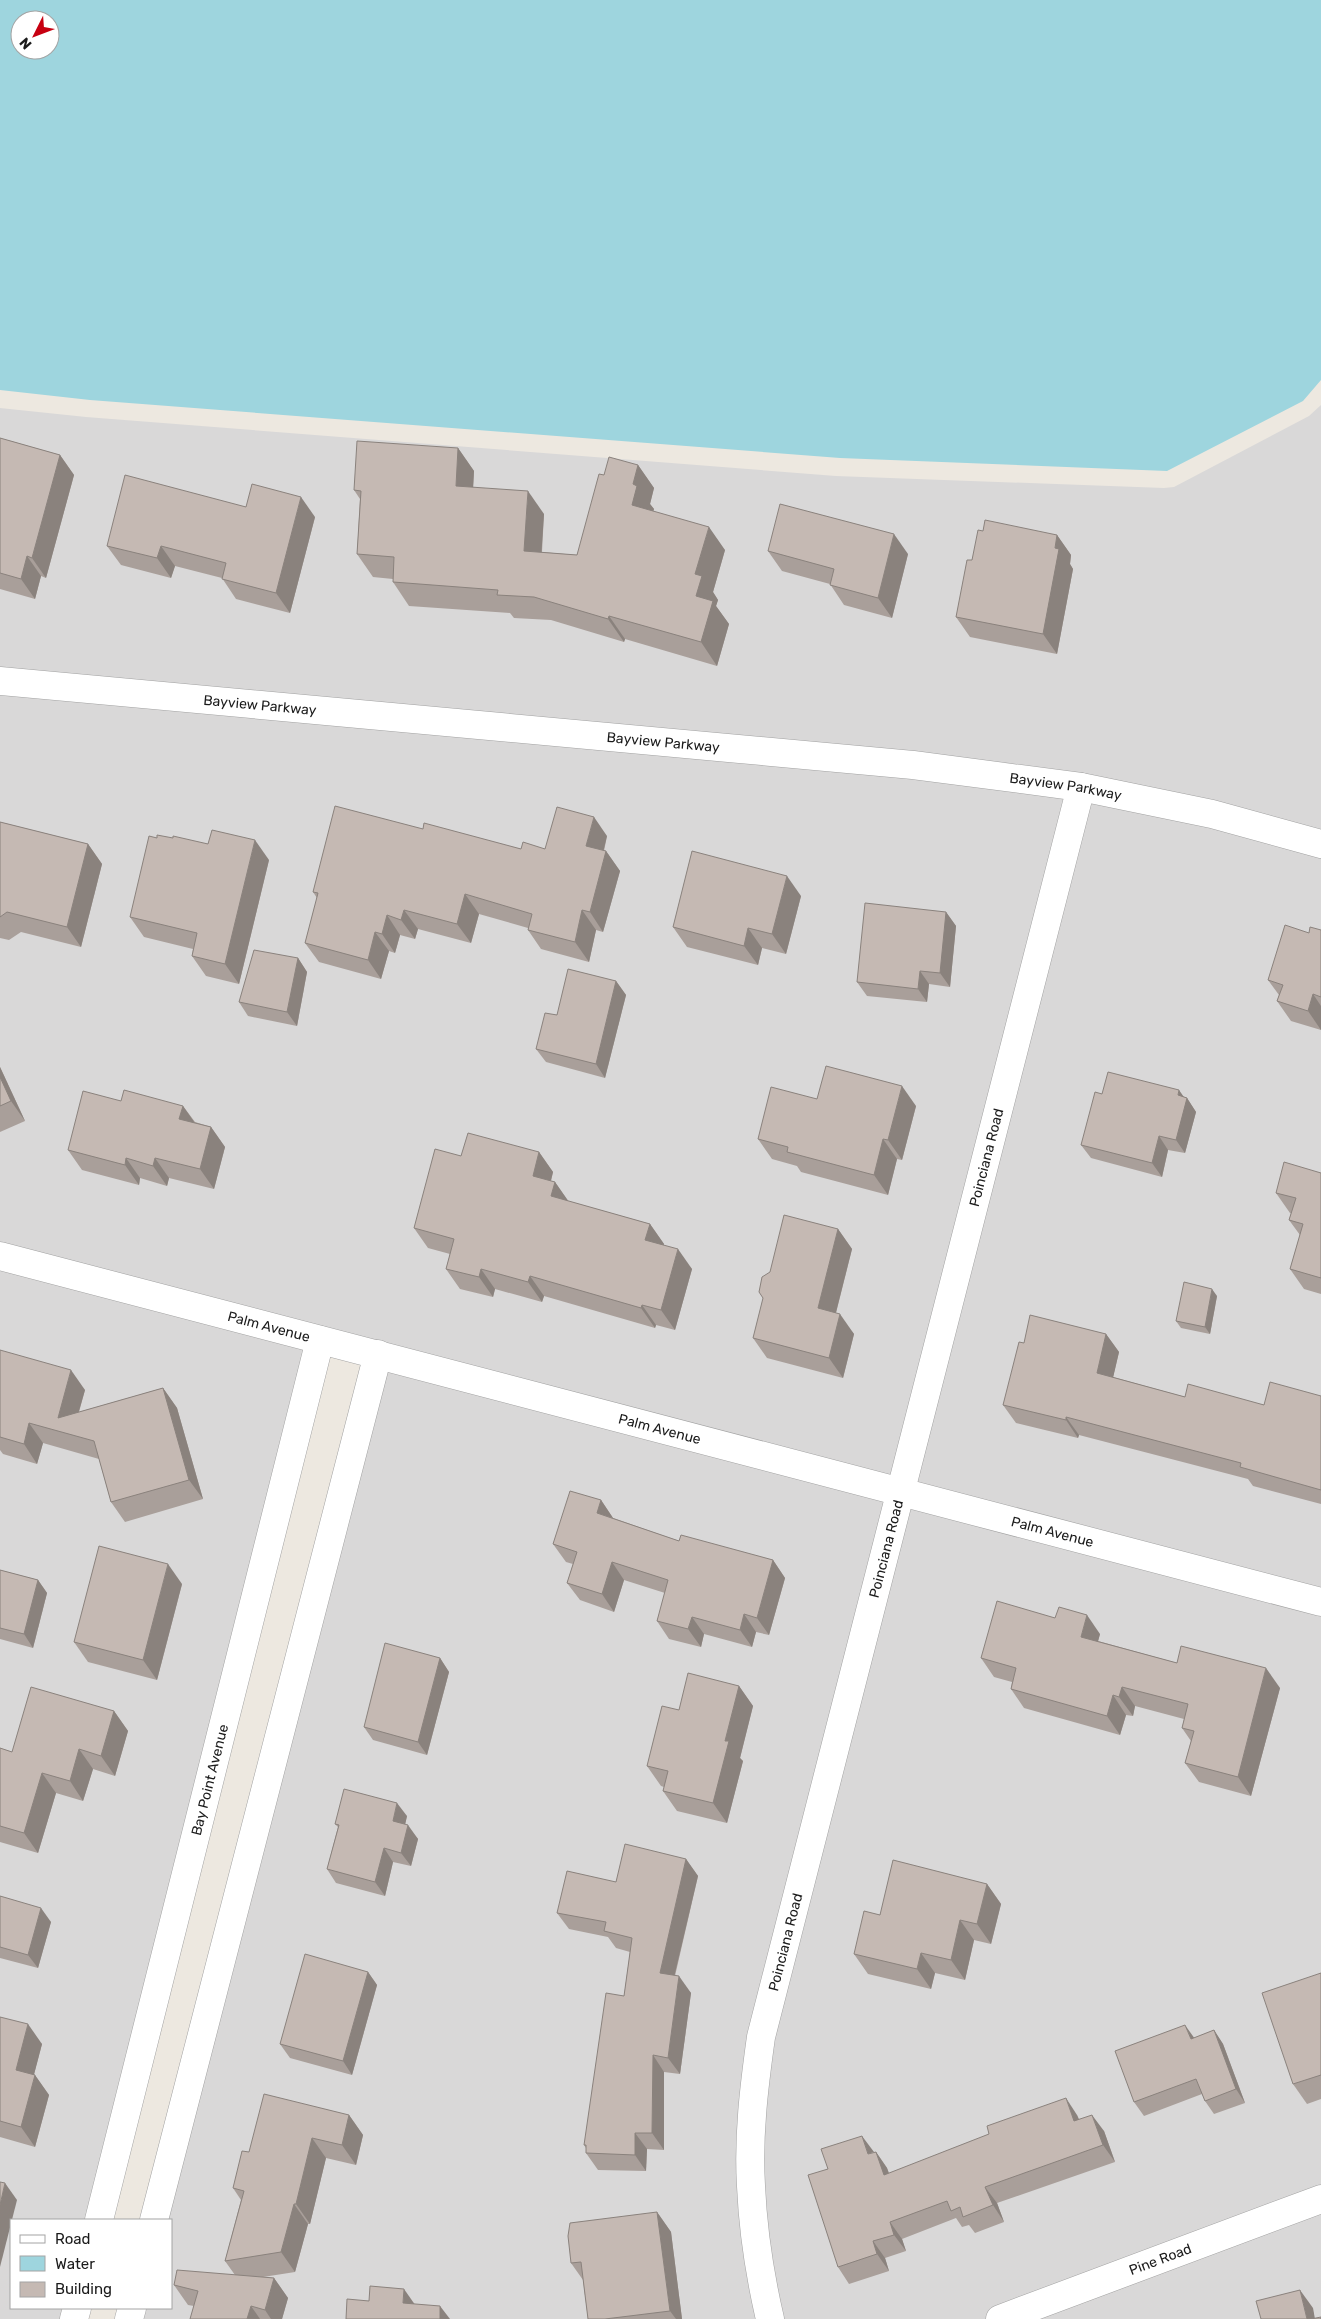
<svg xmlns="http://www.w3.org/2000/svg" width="1321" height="2319" font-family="Rubik,sans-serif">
<rect width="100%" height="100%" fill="#ede8e0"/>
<!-- residential -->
<polygon fill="#d9d8d8" points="1321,405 1321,2319 136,2319 139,2308 171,2308 171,2220 161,2220 374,1390 360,1355 324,1357 93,2220 11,2220 11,2308 71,2308 68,2319 0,2319 0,408 86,417 836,476 1164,488 1174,487 1309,416"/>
<!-- water -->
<path fill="#9ed5de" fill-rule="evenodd" d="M 0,0 L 1321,0 L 1321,380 L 1303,401 L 1167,471 L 840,458 L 90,400 L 0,390 ZM 20,20 L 50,20 L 50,50 L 20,50 Z"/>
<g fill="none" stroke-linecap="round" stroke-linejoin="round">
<defs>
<g id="street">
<path id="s1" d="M 0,681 L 913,765 L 1081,787 L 1212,814 L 1321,844"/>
<path id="s2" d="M 0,1256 L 1321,1602"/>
<path id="s3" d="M 99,2220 L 320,1340"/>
<polyline points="154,2220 378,1354"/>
<polyline points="74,2319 77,2308"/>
<polyline points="129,2319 132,2308"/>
<path id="s4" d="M 770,2319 C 760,2276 753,2230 751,2186 C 748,2136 754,2087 761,2037 L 1081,787"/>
<path id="s5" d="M 1000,2319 L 1321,2199"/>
</g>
</defs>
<!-- street casing -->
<use href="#street" stroke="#a2a2a2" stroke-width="29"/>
<!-- street -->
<use href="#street" stroke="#fff" stroke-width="28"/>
</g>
<!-- wall -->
<g fill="#a99f9a">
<polygon points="0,438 60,455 74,475 46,578 41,576 35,599 0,589"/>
<polygon points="458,448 474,471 473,487 544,514 542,552 577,555 604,475 638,465 654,488 650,504 654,509 653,511 725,550 713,592 718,600 716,606 729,624 717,666 625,639 624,642 551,620 514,618 510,613 409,606 393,582 393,579 373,577 357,554 360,499 354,490"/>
<polygon points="315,517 290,613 236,599 222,578 175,566 171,578 121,565 107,546"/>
<polygon points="983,531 1057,535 1071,555 1070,564 1073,569 1057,654 970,637 956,617 972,560"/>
<polygon points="768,551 908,554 892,618 844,605 830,584 782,571"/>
<polygon points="0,822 88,844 102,864 81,947 21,932 9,940 0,938"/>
<polygon points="423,829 521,849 545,849 607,836 604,851 606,851 620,871 603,932 596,930 589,962 541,949 528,930 528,928 479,914 471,943 418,929 415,939 400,935 395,953 389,951 381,979 319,962 305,943 317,898 313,892"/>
<polygon points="269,860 239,984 206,976 192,956 193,949 144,937 130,917"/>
<polygon points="801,896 786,954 762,948 758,965 687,947 673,927"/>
<polygon points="946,912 956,926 950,987 929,984 927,1002 867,996 857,982"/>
<polygon points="1321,930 1321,1030 1291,1021 1277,1001 1279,995 1268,980 1309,933"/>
<polygon points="298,958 307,972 297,1026 248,1016 239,1002"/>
<polygon points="616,981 626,995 605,1078 546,1062 536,1049 557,1015"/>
<polygon points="0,1067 25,1121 0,1132"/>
<polygon points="1102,1094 1184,1097 1187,1098 1196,1112 1185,1153 1168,1150 1162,1177 1091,1158 1081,1145"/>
<polygon points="817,1099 916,1106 902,1160 897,1159 888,1195 801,1172 797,1166 772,1159 758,1139"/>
<polygon points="121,1101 183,1106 195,1122 211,1127 225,1147 214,1189 169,1178 167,1186 140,1178 139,1185 82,1170 68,1150"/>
<polygon points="539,1152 553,1172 551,1181 555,1182 568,1201 650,1224 664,1244 663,1245 692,1269 675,1330 656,1325 655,1328 544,1296 542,1302 495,1289 493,1297 460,1289 446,1269 450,1254 428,1248 414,1228 461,1156"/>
<polygon points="1321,1173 1321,1294 1304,1289 1290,1269 1300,1235 1289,1220 1291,1213 1290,1213 1276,1193"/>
<polygon points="838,1229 852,1249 836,1313 854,1334 843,1378 767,1358 753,1338"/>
<polygon points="1217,1296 1210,1334 1181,1328 1176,1321"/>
<polygon points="1106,1334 1119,1352 1113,1377 1185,1397 1264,1405 1321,1396 1321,1504 1253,1486 1248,1479 1079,1435 1078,1438 1016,1423 1003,1405 1024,1343"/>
<polygon points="0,1350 85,1390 79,1412 163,1388 177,1408 203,1499 125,1522 111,1502 99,1459 43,1443 37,1464 3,1454 0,1450"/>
<polygon points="601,1500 613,1518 679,1541 773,1560 785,1578 769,1635 756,1632 752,1647 704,1634 701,1647 669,1639 657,1621 665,1593 624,1580 614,1612 580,1600 567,1583 573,1564 566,1562 553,1544"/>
<polygon points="0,1570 38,1580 47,1593 33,1648 0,1639"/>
<polygon points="182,1584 157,1680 88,1662 74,1642"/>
<polygon points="1100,1634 1098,1641 1177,1663 1280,1688 1251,1796 1199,1782 1185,1763 1191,1741 1182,1728 1184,1719 1135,1706 1133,1716 1126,1715 1120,1735 1024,1708 1011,1689 1012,1682 994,1677 981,1658"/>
<polygon points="440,1658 449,1672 427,1755 373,1740 364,1727"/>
<polygon points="739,1686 753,1706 740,1758 743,1761 727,1823 677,1811 663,1791 664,1787 661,1786 647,1766 679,1710"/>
<polygon points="114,1711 128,1731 115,1776 93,1769 83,1801 56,1793 38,1853 0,1842 0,1748 12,1752"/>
<polygon points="407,1816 405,1824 418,1839 411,1866 393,1862 385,1896 336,1883 327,1869 338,1827 335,1824"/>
<polygon points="686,1859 698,1876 675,1976 691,1993 680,2074 664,2072 664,2150 647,2149 646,2171 598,2170 586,2153 586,2148 584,2145 624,1996 630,1952 616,1948 608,1937 569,1929 557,1913 616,1882"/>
<polygon points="987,1884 1001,1904 991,1944 974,1940 965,1980 935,1973 931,1989 868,1974 854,1954 880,1915"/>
<polygon points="0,1896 51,1922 38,1968 0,1958"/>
<polygon points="368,1972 377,1985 352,2075 290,2058 280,2044"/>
<polygon points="1321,1973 1321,2099 1307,2104 1293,2084"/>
<polygon points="0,2017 42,2044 34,2074 49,2095 35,2147 0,2137"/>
<polygon points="1214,2030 1223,2044 1245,2103 1214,2114 1205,2101 1202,2094 1144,2116 1134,2102 1194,2038"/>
<polygon points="349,2115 363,2135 356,2165 326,2158 310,2224 308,2224 295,2272 263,2277 274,2278 288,2298 282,2319 190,2319 194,2306 188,2305 174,2285 235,2275 225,2261 241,2200 233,2188 249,2152"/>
<polygon points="1077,2115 1079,2119 1104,2131 1115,2162 997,2203 1004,2222 975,2233 969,2225 962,2227 956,2218 902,2239 906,2251 885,2258 889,2271 849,2284 838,2267 828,2169 876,2152 887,2168 889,2173"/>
<polygon points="657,2212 671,2232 682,2319 588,2319 583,2280 571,2263"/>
</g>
<!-- shaded-wall -->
<g fill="#8a827d">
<polygon points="458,448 474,471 472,509 456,486"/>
<polygon points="60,455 74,475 46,578 32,558"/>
<polygon points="638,465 654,488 650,504 654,509 648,528 632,505 633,484"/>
<polygon points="528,491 544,514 540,574 524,551"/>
<polygon points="301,497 315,517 290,613 276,593"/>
<polygon points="709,527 725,550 713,592 718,600 716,606 729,624 717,666 701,642 696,596 695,574"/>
<polygon points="894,534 908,554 892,618 878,598"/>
<polygon points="1057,535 1071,555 1070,564 1073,569 1057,654 1043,634"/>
<polygon points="161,546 175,566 171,578 157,558"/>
<polygon points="27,556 41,576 35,599 21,579"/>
<polygon points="609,616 625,639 624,642 608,619"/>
<polygon points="594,817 607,836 600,865 586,846"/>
<polygon points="255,840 269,860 239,984 225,964"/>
<polygon points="88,844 102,864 81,947 67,927"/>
<polygon points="606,851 620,871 603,932 590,912"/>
<polygon points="787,876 801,896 786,954 772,934"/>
<polygon points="465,894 479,914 471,943 457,924"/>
<polygon points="404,910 418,929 415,939 401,920"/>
<polygon points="582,910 596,930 589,962 575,942"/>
<polygon points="946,912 956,926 950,987 940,973"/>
<polygon points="387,915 400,935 395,953 382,934"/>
<polygon points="748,928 762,948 758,965 744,946"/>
<polygon points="375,932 389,951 381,979 368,960"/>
<polygon points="298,958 307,972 297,1026 287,1012"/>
<polygon points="920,971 929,984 927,1002 918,989"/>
<polygon points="616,981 626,995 605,1078 596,1064"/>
<polygon points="1313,994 1321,1006 1321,1030 1308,1011"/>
<polygon points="0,1067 25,1121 11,1101 0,1077"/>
<polygon points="902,1086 916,1106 902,1160 888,1140"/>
<polygon points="1179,1090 1186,1100 1187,1098 1196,1112 1185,1153 1176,1140 1178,1095"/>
<polygon points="183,1106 197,1126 179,1119"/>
<polygon points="211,1127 225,1147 214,1189 200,1169"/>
<polygon points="1159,1136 1168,1150 1162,1177 1152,1163"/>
<polygon points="883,1139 897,1159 888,1195 874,1175"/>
<polygon points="539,1152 553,1172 547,1196 533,1176"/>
<polygon points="126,1158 140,1178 139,1185 125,1165"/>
<polygon points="155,1158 169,1178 167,1186 153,1166"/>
<polygon points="555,1182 569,1202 551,1196"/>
<polygon points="650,1224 664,1244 659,1260 645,1240"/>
<polygon points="838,1229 852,1249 832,1328 818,1308"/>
<polygon points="678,1249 692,1269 675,1330 661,1310"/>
<polygon points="481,1269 495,1289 493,1297 479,1277"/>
<polygon points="530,1276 544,1296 542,1302 528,1282"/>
<polygon points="1212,1289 1217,1296 1210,1334 1205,1327"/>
<polygon points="642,1305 656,1325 655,1328 641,1308"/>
<polygon points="840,1314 854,1334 843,1378 829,1358"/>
<polygon points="1106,1334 1119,1352 1110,1391 1097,1373"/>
<polygon points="71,1370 85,1390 72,1435 58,1418"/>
<polygon points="163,1388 177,1408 203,1499 189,1480"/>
<polygon points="1066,1417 1079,1435 1078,1438 1066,1420"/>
<polygon points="29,1423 43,1443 37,1464 24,1444"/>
<polygon points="601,1500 613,1518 597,1513"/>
<polygon points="773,1560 785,1578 769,1635 757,1618"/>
<polygon points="612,1562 624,1580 614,1612 602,1594"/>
<polygon points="168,1564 182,1584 157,1680 143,1660"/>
<polygon points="38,1580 47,1593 33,1648 24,1634"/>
<polygon points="744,1614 756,1632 752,1647 740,1630"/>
<polygon points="1087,1615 1100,1634 1094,1656 1081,1637"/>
<polygon points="692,1617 704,1634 701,1647 688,1629"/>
<polygon points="440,1658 449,1672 427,1755 418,1742"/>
<polygon points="1266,1668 1280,1688 1251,1796 1238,1777"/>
<polygon points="739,1686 753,1706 740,1758 743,1761 727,1823 713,1803 725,1741"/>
<polygon points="1122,1687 1135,1706 1133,1716 1119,1697"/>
<polygon points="1113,1695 1126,1715 1120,1735 1107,1716"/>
<polygon points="114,1711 128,1731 115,1776 101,1756"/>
<polygon points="79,1749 93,1769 83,1801 70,1781"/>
<polygon points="42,1773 56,1793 38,1853 24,1833"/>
<polygon points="397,1803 407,1816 403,1834 393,1821"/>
<polygon points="408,1825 418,1839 411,1866 401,1853"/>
<polygon points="384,1848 393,1862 385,1896 375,1882"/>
<polygon points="686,1859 698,1876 671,1990 660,1973"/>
<polygon points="987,1884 1001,1904 991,1944 977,1924"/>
<polygon points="41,1908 51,1922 38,1968 28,1955"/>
<polygon points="960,1920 974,1940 965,1980 951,1960"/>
<polygon points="921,1953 935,1973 931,1989 917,1969"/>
<polygon points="368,1972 377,1985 352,2075 343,2061"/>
<polygon points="679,1976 691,1993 680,2074 668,2058"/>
<polygon points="28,2024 42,2044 30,2090 16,2070"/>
<polygon points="1185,2025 1195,2039 1191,2039"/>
<polygon points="1214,2030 1223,2044 1245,2103 1236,2089"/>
<polygon points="653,2055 664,2072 664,2150 652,2133"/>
<polygon points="35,2075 49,2095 35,2147 21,2127"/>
<polygon points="1066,2098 1077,2115 1086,2138 1074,2121"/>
<polygon points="349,2115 363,2135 356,2165 342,2145"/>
<polygon points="1092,2115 1104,2131 1115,2162 1103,2145"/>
<polygon points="635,2133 647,2149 646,2171 635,2155"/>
<polygon points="862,2136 874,2152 868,2154"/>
<polygon points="312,2138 326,2158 310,2224 296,2204"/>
<polygon points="876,2152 887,2168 895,2192 884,2175"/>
<polygon points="5,2183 17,2200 0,2267 0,2205"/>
<polygon points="985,2187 997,2203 1004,2222 993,2205"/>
<polygon points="294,2204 308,2224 295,2272 281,2252"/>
<polygon points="657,2212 671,2232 682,2319 676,2319 670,2311"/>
<polygon points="890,2222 902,2239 906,2251 894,2235"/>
<polygon points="873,2241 885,2258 889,2271 877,2254"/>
<polygon points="274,2278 288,2298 282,2319 271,2319 265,2310"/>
<polygon points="404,2289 418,2309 403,2303"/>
<polygon points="1300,2290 1313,2308 1315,2319 1307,2319"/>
<polygon points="251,2306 260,2319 247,2319"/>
<polygon points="440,2306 450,2319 440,2319"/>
</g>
<!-- building -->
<g fill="#c5b9b3" stroke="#8a827d">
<polygon points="0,438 60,455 32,558 27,556 21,579 0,573"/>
<polygon points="357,441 458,448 456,486 528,491 524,551 577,555 599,474 604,475 609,457 638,465 633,484 637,486 632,505 709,527 695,574 702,576 696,596 713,601 701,642 609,616 608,619 534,597 497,595 498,590 393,582 394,557 357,554 361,491 354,490"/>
<polygon points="125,475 246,507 252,484 301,497 276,593 222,579 226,563 161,546 157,558 107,546"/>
<polygon points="780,504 894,534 878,598 830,585 834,569 768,551"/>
<polygon points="985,520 1057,535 1055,548 1059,549 1043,634 956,617 967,560 972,560 978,530 983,531"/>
<polygon points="335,806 423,829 424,823 521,849 523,842 545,849 557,807 594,817 586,846 606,851 590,912 582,910 575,942 528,930 532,914 465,894 457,924 404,910 401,920 387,915 382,934 375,932 368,960 305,943 318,893 313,892"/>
<polygon points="0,822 88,844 67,927 7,912 0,917"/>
<polygon points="212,830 255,840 225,964 192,956 197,933 130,917 149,836 157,838 157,835 173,838 173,836 208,844"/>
<polygon points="692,851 787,876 772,934 748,928 744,946 673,927"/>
<polygon points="865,903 946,912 940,973 920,971 918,989 857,982"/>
<polygon points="1285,925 1309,933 1310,927 1321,930 1321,997 1313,994 1308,1011 1277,1001 1283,985 1268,980"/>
<polygon points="254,950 298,958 287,1012 239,1002"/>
<polygon points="568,969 616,981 596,1064 536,1049 545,1013 557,1015"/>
<polygon points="826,1066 902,1086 888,1140 883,1139 874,1175 787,1152 788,1147 758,1139 771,1087 817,1099"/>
<polygon points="1108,1072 1179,1090 1178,1095 1187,1098 1176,1140 1159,1136 1152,1163 1081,1145 1095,1092 1102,1094"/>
<polygon points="0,1077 11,1101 0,1106"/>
<polygon points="124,1090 183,1106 179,1119 211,1127 200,1169 155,1158 153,1166 126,1158 125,1165 68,1150 83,1091 121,1101"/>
<polygon points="468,1133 539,1152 533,1176 555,1182 551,1196 650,1224 645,1240 678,1249 661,1310 642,1305 641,1308 530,1276 528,1282 481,1269 479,1277 446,1269 454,1239 414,1228 435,1149 461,1156"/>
<polygon points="1284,1162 1321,1173 1321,1278 1290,1269 1303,1224 1289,1220 1296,1198 1276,1193"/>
<polygon points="784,1215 838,1229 818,1308 840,1314 829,1358 753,1338 763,1298 759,1292 762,1277 770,1272"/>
<polygon points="1184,1282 1212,1289 1205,1327 1176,1321"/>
<polygon points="1030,1315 1106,1334 1097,1373 1185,1397 1188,1384 1264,1405 1270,1382 1321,1396 1321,1490 1240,1467 1241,1463 1066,1417 1066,1420 1003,1405 1019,1342 1024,1343"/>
<polygon points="0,1350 71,1370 58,1418 163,1388 189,1480 111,1502 94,1441 29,1423 24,1444 0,1437"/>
<polygon points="570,1491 601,1500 597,1513 679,1541 681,1535 773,1560 757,1618 744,1614 740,1630 692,1617 688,1629 657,1621 668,1580 612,1562 602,1594 567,1583 577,1552 553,1544"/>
<polygon points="99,1546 168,1564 143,1660 74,1642"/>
<polygon points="0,1570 38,1580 24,1634 0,1628"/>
<polygon points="997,1601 1055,1618 1059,1607 1087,1615 1081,1637 1177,1663 1181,1646 1266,1668 1238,1777 1185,1763 1194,1731 1182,1728 1188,1704 1122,1687 1119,1697 1113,1695 1107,1716 1011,1689 1016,1668 981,1658"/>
<polygon points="385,1643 440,1658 418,1742 364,1727"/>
<polygon points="688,1673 739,1686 725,1741 729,1741 713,1803 663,1791 668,1771 647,1766 662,1706 679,1710"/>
<polygon points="31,1687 114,1711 101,1756 79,1749 70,1781 42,1773 24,1833 0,1826 0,1748 12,1752"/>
<polygon points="344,1789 397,1803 393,1821 408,1825 401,1853 384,1848 375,1882 327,1869 339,1825 335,1824"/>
<polygon points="625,1844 686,1859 660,1973 679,1976 668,2058 653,2055 652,2133 635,2133 635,2155 586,2153 586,2145 584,2145 606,1993 624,1996 632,1938 604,1931 606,1922 557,1913 567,1871 616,1882"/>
<polygon points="893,1860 987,1884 977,1924 960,1920 951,1960 921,1953 917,1969 854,1954 864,1911 880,1915"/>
<polygon points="0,1896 41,1908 28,1955 0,1947"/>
<polygon points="305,1954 368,1972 343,2061 280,2044"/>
<polygon points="1321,1973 1321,2075 1293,2084 1262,1993"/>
<polygon points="0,2017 28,2024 16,2070 35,2075 21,2127 0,2121"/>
<polygon points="1185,2025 1191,2039 1214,2030 1236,2089 1205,2101 1196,2079 1134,2102 1115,2051"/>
<polygon points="264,2094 349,2115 342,2145 312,2138 296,2204 294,2204 281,2252 225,2261 244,2191 233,2188 242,2151 249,2152"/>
<polygon points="1066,2098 1074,2121 1092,2115 1103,2145 985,2187 993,2205 963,2217 960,2207 951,2211 947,2201 890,2222 894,2235 873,2241 877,2254 838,2267 808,2175 828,2169 821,2149 862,2136 868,2154 876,2152 884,2175 989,2134 987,2126"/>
<polygon points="0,2182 5,2183 0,2205"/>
<polygon points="657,2212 670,2311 605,2319 588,2319 581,2262 571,2263 568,2236 570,2223"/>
<polygon points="177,2270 274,2278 265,2310 251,2306 247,2319 190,2319 198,2291 174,2285"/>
<polygon points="370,2286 404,2289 403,2303 440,2306 440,2319 346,2319 347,2299 369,2301"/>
<polygon points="1300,2290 1307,2319 1261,2319 1256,2301"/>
<polygon points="1321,2317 1321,2319 1311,2319"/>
</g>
<g text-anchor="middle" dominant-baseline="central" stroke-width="4" stroke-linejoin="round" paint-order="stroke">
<!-- street labels -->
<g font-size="14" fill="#1b1b1b" stroke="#fff">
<text stroke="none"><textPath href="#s1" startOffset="261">Bayview Parkway</textPath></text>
<text stroke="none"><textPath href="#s1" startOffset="666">Bayview Parkway</textPath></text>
<text stroke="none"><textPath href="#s1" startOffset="1071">Bayview Parkway</textPath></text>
<text stroke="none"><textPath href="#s4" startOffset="1192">Poinciana Road</textPath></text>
<text stroke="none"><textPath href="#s2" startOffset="278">Palm Avenue</textPath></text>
<text stroke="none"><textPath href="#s2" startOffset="682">Palm Avenue</textPath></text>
<text stroke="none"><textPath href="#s2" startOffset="1088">Palm Avenue</textPath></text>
<text stroke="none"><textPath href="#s4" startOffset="788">Poinciana Road</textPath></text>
<text stroke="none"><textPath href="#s3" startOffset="454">Bay Point Avenue</textPath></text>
<text stroke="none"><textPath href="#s4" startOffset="382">Poinciana Road</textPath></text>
<text stroke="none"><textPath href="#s5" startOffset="171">Pine Road</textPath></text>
</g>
</g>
<!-- legend -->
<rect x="10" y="2219" width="162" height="90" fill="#ffffff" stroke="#a4a4a4"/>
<rect x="20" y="2235" width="25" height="8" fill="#ffffff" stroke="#a4a4a4"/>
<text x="55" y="2244" font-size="15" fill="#1b1b1b">Road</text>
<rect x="20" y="2256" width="25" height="15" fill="#9ed5de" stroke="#a4a4a4"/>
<text x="55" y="2269" font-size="15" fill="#1b1b1b">Water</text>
<rect x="20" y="2282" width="25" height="15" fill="#c5b9b3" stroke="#a4a4a4"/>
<text x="55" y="2294" font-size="15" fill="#1b1b1b">Building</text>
<!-- north arrow -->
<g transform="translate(35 35) rotate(228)"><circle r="24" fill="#ffffff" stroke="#a4a4a4"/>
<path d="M0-4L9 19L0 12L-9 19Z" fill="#c70011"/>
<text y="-8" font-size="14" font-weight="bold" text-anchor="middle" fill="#1b1b1b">N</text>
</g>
</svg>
